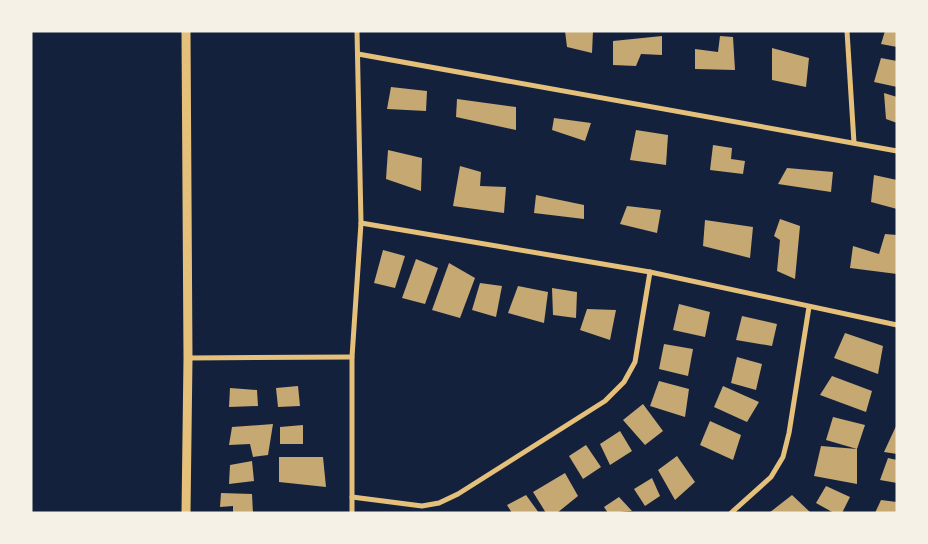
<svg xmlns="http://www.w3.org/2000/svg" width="928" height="544" font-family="Montserrat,sans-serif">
<rect width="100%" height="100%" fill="#14213d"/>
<!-- building -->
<g fill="#c6a872">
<polygon points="565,31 593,31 592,53 567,47"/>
<polygon points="885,31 897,31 897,47 881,44"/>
<polygon points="662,36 662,55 641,54 636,66 613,65 613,41"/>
<polygon points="720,36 733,37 735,70 695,69 695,49 718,52"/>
<polygon points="772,48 809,58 806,87 772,80"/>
<polygon points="881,58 897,61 897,87 874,82"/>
<polygon points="391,87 427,91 426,111 387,109"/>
<polygon points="884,93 897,97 897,123 886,119"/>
<polygon points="457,99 516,107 516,130 456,117"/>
<polygon points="554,118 591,123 585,141 552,130"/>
<polygon points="636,130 668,135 666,165 630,160"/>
<polygon points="713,145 732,148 731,159 745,161 743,174 710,170"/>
<polygon points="388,150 422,158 421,191 386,179"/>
<polygon points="460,166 481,172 480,186 506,187 504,213 453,206"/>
<polygon points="787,168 833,172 831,192 778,184"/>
<polygon points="874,175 897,180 897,209 871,202"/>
<polygon points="536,195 584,205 584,219 534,213"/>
<polygon points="627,206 661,210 657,233 620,224"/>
<polygon points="780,219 800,226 795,279 777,271 780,240 774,236"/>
<polygon points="705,220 753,227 750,258 703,246"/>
<polygon points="885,234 897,235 897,274 850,268 853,246 879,254"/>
<polygon points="383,250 405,256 395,288 374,283"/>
<polygon points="416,259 438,268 425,304 402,298"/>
<polygon points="449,263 475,278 460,318 432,310"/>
<polygon points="480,283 502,286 496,317 472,310"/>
<polygon points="518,286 548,292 544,323 508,313"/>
<polygon points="552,288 577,292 576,318 553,315"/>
<polygon points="679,304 710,312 705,337 673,330"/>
<polygon points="587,309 616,310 610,340 580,330"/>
<polygon points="742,316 777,324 772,346 736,340"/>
<polygon points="845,333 883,346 878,374 834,358"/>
<polygon points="664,344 693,349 688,376 659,369"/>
<polygon points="737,357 762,364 756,390 731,383"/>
<polygon points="832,376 872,391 866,412 820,395"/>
<polygon points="659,381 689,389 685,417 650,406"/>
<polygon points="298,386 300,406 278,407 276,388"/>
<polygon points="723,386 759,402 747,422 714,407"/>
<polygon points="230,388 257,390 258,406 229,407"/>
<polygon points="643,404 663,431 645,445 623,420"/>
<polygon points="833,417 865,425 857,449 857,484 814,476 821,446 857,449 826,440"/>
<polygon points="710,421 741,435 733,460 700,445"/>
<polygon points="273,424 268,455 253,457 250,444 229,445 232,427"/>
<polygon points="897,424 897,454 884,452"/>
<polygon points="303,425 303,444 280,444 280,427"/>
<polygon points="620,431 632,451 610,465 600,444"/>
<polygon points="586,445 601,467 583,479 569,456"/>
<polygon points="677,456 695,482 675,500 658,470"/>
<polygon points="279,457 323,457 326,487 279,482"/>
<polygon points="888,458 897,460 897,483 880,480"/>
<polygon points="252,461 254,481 229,484 230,465"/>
<polygon points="565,473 578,496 557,513 546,513 533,492"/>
<polygon points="652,478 660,496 645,506 634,489"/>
<polygon points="826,486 850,497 842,513 834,513 816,503"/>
<polygon points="221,493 252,494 253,513 233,513 233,506 220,507"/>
<polygon points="526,495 539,513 512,513 507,505"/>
<polygon points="792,495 811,513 769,513"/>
<polygon points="619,497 632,511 608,513 604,507"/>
<polygon points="881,500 897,502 897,513 875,513"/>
</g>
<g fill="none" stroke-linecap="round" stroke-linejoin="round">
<!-- minor -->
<g stroke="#e5c07b" stroke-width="5">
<polyline points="847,31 854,143"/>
<polyline points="358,54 897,151"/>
<polyline points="361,223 650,272 897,325"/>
<polyline points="188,358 352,357"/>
<polyline points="352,497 422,506 439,503 458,494 605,401 624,382 635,362 650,272"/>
<polyline points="352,513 352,357 361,223 357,31"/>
<polyline points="731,513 771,477 783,457 789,433 809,307"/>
</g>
<!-- tertiary -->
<polyline stroke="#e5c07b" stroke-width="9" points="186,31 188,358 186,513"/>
</g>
<!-- border -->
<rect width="928" height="544" fill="none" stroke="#f6f1e7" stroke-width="65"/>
</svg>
